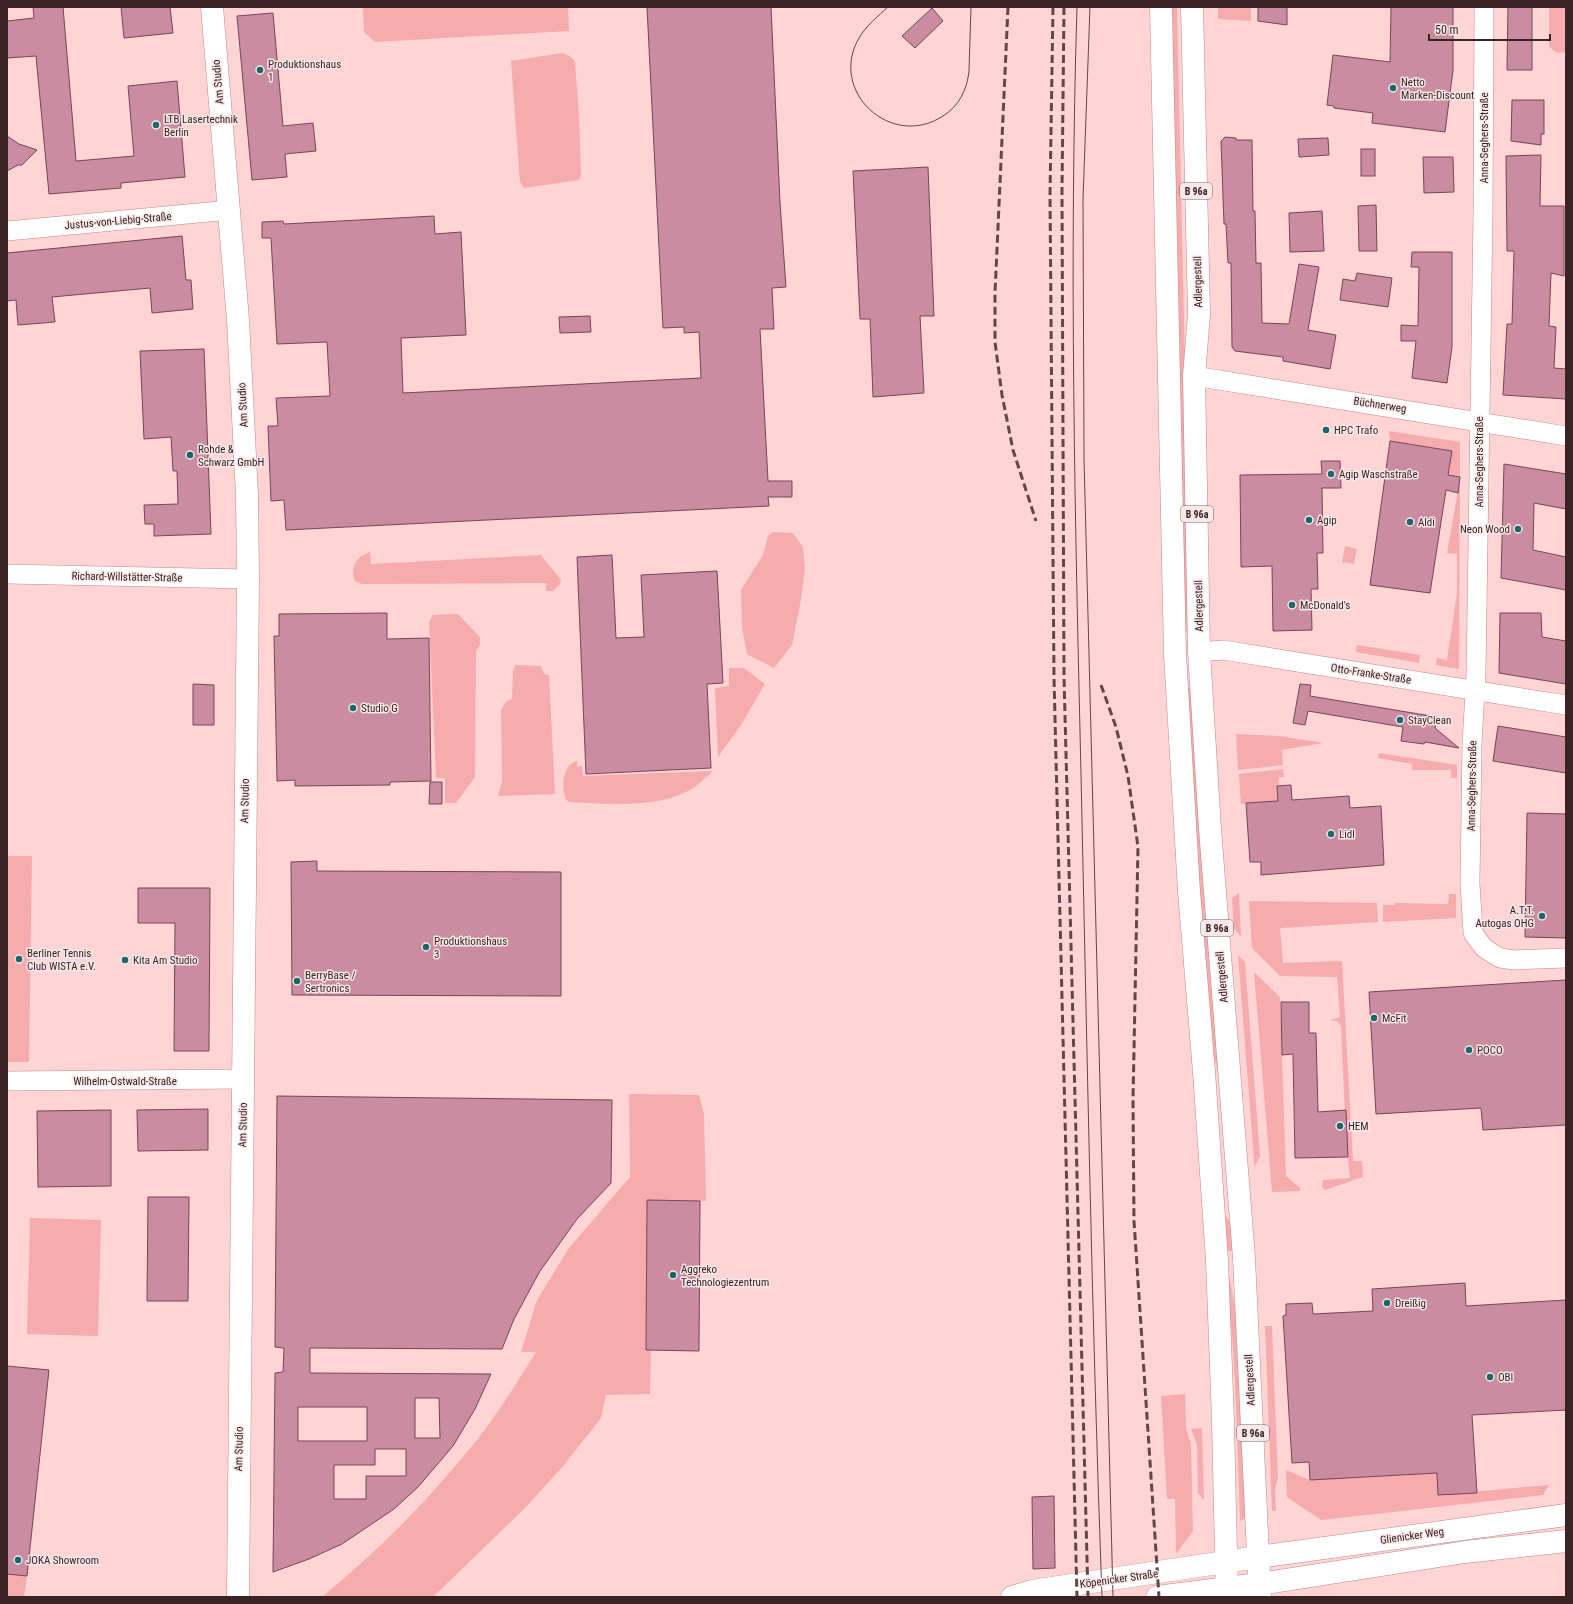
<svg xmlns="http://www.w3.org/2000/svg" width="1573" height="1604" font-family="'Roboto Condensed',sans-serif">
<rect width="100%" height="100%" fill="#fed4d4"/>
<!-- green -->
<g fill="#f6abad">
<polygon points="363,7 568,7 569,31 375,42 364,32"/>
<polygon points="1170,7 1177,7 1191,632 1184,633"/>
<polygon points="1218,7 1251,7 1251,21 1218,19"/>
<polygon points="1549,7 1566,7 1566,52 1558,53 1549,47"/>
<polygon points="562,53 570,56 575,62 579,117 581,175 579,180 524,188 520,182 511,61"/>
<polygon points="1389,431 1460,442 1460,477 1448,475 1452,451 1390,441"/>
<polygon points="1460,480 1459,669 1436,665 1437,658 1447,660 1457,593 1457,554 1447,553"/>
<polygon points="773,532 793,533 803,547 805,569 800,605 792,645 774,668 747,654 742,627 741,590 763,555 768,536"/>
<polygon points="1345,546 1357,549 1354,564 1342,562"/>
<path d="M 370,552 L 371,564 L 541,555 L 561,580 L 560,584 L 553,591 L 546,591 L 546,583 L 362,584 L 355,581 C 350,566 356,557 370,552 Z"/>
<polygon points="458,614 480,637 480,645 476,651 475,777 456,803 445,803 445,778 436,778 429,622 433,615"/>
<polygon points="1357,645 1420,655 1419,663 1356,652"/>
<polygon points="515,665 541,666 544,674 549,675 555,794 498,796 502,781 501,710 506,702 512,699 513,671"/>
<polygon points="729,668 744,668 765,684 741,725 718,757 715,688 729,686"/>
<polygon points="1192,687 1219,1075 1213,1053 1204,954 1186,688"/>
<polygon points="1236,734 1279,736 1324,743 1282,750 1283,765 1238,770"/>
<polygon points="1379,753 1457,765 1457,778 1451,778 1451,770 1412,770 1412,764 1378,758"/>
<path d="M 577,761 L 577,767 L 582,766 L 583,776 L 713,771 C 705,778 696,788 686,792 C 654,808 606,804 570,802 L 566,800 C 561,788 562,765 577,761 Z"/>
<polygon points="1283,769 1284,777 1279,777 1278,801 1241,804 1239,774"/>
<polygon points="7,856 32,856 29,1062 7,1062"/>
<polygon points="1239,893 1241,937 1234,928 1232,898"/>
<polygon points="1449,894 1456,894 1456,918 1383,922 1383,905 1395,905 1395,903 1448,904"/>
<polygon points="1249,901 1377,903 1378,922 1280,928 1283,963 1342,961 1353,1161 1362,1161 1363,1177 1325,1190 1322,1187 1323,1180 1350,1178 1346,1140 1341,1026 1337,1021 1330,1020 1340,1017 1337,977 1280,976 1252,948"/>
<polygon points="1238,955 1245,962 1260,1156 1255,1166 1255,1172"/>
<polygon points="1254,972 1280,997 1286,1176 1300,1188 1300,1191 1272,1192"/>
<path d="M 629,1094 L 699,1095 L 704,1114 L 706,1201 L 647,1200 L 646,1350 L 651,1350 L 650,1394 L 606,1395 L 601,1418 L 564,1465 L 525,1508 L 433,1597 L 322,1597 C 380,1549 433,1496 480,1436 C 500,1410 518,1381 536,1352 L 521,1352 L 537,1300 L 569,1248 L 630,1177 Z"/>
<polygon points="1225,1216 1233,1225 1235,1252 1225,1250"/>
<polygon points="30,1218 101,1220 98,1336 27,1334"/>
<path d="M 1226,1275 L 1229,1276 L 1239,1328 L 1247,1518 L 1240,1521 C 1237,1439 1236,1357 1226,1275 Z"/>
<polygon points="1265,1326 1272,1326 1278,1479 1275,1489 1276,1511 1272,1511"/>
<polygon points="1185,1394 1186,1428 1191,1444 1193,1531 1176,1554 1175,1499 1167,1499 1161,1396"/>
<polygon points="1202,1428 1204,1500 1198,1493 1197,1445 1191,1429"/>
<polygon points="1286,1470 1310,1480 1437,1473 1439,1495 1549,1485 1543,1495 1321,1520 1287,1497"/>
<polygon points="7,1574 27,1576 24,1597 7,1597"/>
</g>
<!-- building -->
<g fill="#c98ca0" stroke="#7a4457" fill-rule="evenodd">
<polygon points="33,7 63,7 76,161 134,156 128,86 177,81 185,177 121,183 121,188 49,194 36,56 7,58 7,21 34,18"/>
<polygon points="121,7 170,7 173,33 124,38"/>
<polygon points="647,7 771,7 780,203 786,287 772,288 774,329 760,329 768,481 792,481 792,497 768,497 769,506 286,530 284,500 271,501 268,426 278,426 276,398 330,396 327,342 277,344 271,238 262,238 262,222 283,221 284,224 434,216 435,234 461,232 466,335 401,338 403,393 701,378 699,332 684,333 684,327 663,328"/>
<polygon points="1258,7 1287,7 1287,25 1258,21"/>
<polygon points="1391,7 1453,7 1453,70 1445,132 1372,123 1373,113 1334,108 1334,106 1327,105 1333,55 1390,62"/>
<polygon points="1508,7 1532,7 1532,70 1507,70"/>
<polygon points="932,8 943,21 915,48 902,36"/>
<polygon points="273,13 283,126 313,123 316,151 285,154 287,177 252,180 237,16"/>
<polygon points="1512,100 1544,100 1544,134 1541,134 1541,145 1511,141"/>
<polygon points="7,136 19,144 37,150 22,165 18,165 7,171"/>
<polygon points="1225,137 1236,138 1236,140 1252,140 1253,211 1255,211 1256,263 1261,263 1262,323 1289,324 1299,264 1319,267 1308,330 1336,335 1330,369 1283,361 1283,357 1235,351 1232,347 1231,263 1228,263 1226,224 1224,224 1221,141"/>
<polygon points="1328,138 1329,155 1299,157 1298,139"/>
<rect x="1361" y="149" width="14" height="27"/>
<polygon points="1541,155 1540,206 1564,206 1564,276 1551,273 1549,326 1556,327 1554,368 1566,369 1566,399 1503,395 1507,324 1512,324 1514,251 1507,251 1506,156"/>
<polygon points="1423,157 1453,157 1454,192 1424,193"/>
<polygon points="928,167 934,316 920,316 924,393 873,397 870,319 860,319 853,171"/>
<polygon points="1376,205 1377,251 1359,251 1358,206"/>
<polygon points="1322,211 1324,251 1290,252 1289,213"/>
<polygon points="182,236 186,280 191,280 193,309 152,313 150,288 52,297 55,322 18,325 16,300 7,301 7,253"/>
<polygon points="1412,252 1452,252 1452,347 1447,383 1412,378 1416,341 1401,341 1401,325 1418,326 1419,267 1411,267"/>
<polygon points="1357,273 1392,278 1388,307 1340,300 1343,279 1355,281"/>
<polygon points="590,316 591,332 560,333 559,317"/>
<polygon points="204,349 211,534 154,536 154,524 145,524 144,505 178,504 177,471 173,471 171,437 144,439 140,351"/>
<polygon points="1390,441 1452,451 1448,475 1460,477 1458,493 1446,490 1430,593 1370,585"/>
<polygon points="1321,461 1340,461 1341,488 1322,488 1323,553 1317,553 1318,589 1311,589 1312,630 1273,631 1272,566 1241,567 1240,475 1322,474"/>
<polygon points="1504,464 1566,474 1566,509 1534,503 1533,550 1566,557 1566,590 1501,578"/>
<polygon points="612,555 616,638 644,637 641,575 717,571 723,683 707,684 711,768 586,774 577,557"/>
<polygon points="387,613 387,639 429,638 431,781 390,782 390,785 295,786 295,780 277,781 274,636 279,636 279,614"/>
<polygon points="1500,613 1541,613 1542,637 1566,641 1566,684 1499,673"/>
<polygon points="193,684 214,685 214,725 193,725"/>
<polygon points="1300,684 1311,685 1310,696 1437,717 1435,728 1459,748 1425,742 1424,744 1401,741 1403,727 1308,711 1305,725 1293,723"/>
<polygon points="1498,726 1566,737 1566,773 1493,761"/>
<polygon points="430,782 442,782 442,804 429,804"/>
<polygon points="1291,785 1292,800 1349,796 1350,808 1381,806 1384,865 1261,875 1261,862 1250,862 1246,803 1278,801 1277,786"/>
<polygon points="1527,813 1566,814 1566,938 1525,937"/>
<polygon points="317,861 317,871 561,872 561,996 292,995 291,862"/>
<polygon points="138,888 210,888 209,1051 174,1051 175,923 138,923"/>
<polygon points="1566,980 1566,1125 1483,1130 1481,1108 1376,1114 1369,992"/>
<polygon points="1281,1002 1309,1002 1309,1033 1316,1033 1318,1112 1346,1110 1348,1157 1295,1158 1293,1054 1282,1055"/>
<path d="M 277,1096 L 612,1100 L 611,1183 L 577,1219 L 540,1271 L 514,1319 L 502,1349 L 310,1348 L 310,1373 L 491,1374 L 475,1409 L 453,1446 L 418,1487 L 394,1509 L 342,1544 L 309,1559 L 273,1572 L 275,1373 L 283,1372 L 284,1348 L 275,1347 ZM 415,1398 L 439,1398 L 440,1438 L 415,1438 ZM 298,1407 L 367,1407 L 367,1441 L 298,1441 ZM 375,1449 L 406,1449 L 406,1476 L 366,1476 L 366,1499 L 334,1499 L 334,1465 L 375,1465 Z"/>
<polygon points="208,1109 208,1150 138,1151 137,1110"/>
<polygon points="111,1110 111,1186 38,1187 37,1111"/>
<polygon points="148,1197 189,1197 188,1301 147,1301"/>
<polygon points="647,1200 700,1201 699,1351 646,1350"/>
<polygon points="1465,1283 1466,1306 1566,1300 1566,1410 1472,1415 1477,1493 1438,1495 1437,1473 1310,1480 1309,1462 1292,1463 1283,1316 1286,1315 1286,1304 1312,1303 1313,1314 1373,1311 1372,1289"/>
<polygon points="7,1366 49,1370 27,1576 7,1574"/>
<polygon points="1054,1496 1055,1568 1033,1569 1032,1497"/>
</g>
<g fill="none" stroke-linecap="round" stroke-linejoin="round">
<defs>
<g id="minor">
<polyline points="1484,7 1483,214 1476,674 1472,744 1470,883 1473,933 1484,948 1500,958 1514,960 1566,958"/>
<polyline points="7,231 230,210"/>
<polyline points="1194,376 1566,436"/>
<polyline points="7,574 248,579"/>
<polyline points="1199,652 1223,650 1566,705"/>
<polyline points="7,1081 243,1079"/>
</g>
<polyline id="tertiary" points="212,7 238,320 247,495 248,579 238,1597"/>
<g id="secondary">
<polyline points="1258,1557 1566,1515"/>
<polyline points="1259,1584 1465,1552 1566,1541"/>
</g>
<g id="primary">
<polyline points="1161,7 1175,654 1189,891 1204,1072 1217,1260 1223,1421 1227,1597"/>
<polyline points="1192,7 1199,314 1194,376 1199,652 1210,829 1244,1258 1260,1597"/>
<polyline points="1012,1597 1032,1591 1258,1557"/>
<polyline points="1157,1597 1259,1584"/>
</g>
</defs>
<!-- minor casing -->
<use href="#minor" stroke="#c58688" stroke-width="20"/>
<!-- tertiary casing -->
<use href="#tertiary" stroke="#c58688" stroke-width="23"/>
<!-- secondary casing -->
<use href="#secondary" stroke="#c58688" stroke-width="23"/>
<!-- primary casing -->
<use href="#primary" stroke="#c58688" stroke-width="23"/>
<!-- minor -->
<use href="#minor" stroke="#fff" stroke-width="19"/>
<!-- tertiary -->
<use href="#tertiary" stroke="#fff" stroke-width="22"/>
<!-- secondary -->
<use href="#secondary" stroke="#fff" stroke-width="22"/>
<!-- primary -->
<use href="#primary" stroke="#fff" stroke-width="22"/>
<!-- tram -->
<g stroke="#634647" stroke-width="1">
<path d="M 888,7 C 878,16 866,26 859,38 C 828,91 891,150 943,116 C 959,106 967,90 969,71 L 971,7"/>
<path d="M 1077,7 C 1069,263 1075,518 1081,774 C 1087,1048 1092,1323 1102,1597"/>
<polyline points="1090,7 1083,199 1084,458 1113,1597"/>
</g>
<!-- rail -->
<g stroke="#634647" stroke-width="3" stroke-dasharray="8 4" stroke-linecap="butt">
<polyline points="1008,7 995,293 995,342 1002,395 1013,450 1036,521"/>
<polyline points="1053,7 1050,195 1054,678 1077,1597"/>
<polyline points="1064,7 1062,192 1064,677 1088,1597"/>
<polyline points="1101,685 1116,727 1128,776 1138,847 1133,1100 1134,1221 1159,1597"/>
</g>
</g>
<!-- markers -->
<g fill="#196769" stroke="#f7e9e9" stroke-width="1.5">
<circle cx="260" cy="70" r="4"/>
<circle cx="1393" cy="88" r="4"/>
<circle cx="156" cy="125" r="4"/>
<circle cx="1326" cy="430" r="4"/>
<circle cx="190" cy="455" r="4"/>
<circle cx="1331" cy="474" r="4"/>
<circle cx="1309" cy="520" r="4"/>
<circle cx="1410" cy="522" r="4"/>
<circle cx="1518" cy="529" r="4"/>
<circle cx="1292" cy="605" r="4"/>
<circle cx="353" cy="708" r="4"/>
<circle cx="1400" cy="720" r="4"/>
<circle cx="1331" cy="834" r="4"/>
<circle cx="1542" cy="916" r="4"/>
<circle cx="426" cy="947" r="4"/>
<circle cx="19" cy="959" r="4"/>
<circle cx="125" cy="960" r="4"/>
<circle cx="297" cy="981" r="4"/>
<circle cx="1374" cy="1018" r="4"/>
<circle cx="1469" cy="1050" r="4"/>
<circle cx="1340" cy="1126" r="4"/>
<circle cx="673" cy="1275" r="4"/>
<circle cx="1387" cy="1303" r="4"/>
<circle cx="1490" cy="1377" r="4"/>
<circle cx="18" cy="1560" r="4"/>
</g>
<g text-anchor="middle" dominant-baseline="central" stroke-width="3" stroke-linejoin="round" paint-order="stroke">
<!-- shield labels -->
<g fill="#f7e9e9" stroke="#735e5e" stroke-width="1">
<rect x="1180" y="183" width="32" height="16" rx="3"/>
<rect x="1181" y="506" width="32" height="16" rx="3"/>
<rect x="1201" y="920" width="32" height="16" rx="3"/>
<rect x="1237" y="1425" width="32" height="16" rx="3"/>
</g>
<g font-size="10" font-weight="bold" fill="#3b2223">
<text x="1196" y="191">B 96a</text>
<text x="1197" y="514">B 96a</text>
<text x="1217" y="928">B 96a</text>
<text x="1253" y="1433">B 96a</text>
</g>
<!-- poi labels -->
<g font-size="11" fill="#3b2223" stroke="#f7e9e9" text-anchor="start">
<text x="268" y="64">Produktionshaus<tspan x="268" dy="13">1</tspan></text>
<text x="1401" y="82">Netto<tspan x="1401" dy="13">Marken-Discount</tspan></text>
<text x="164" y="119">LTB Lasertechnik<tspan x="164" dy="13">Berlin</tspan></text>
<text x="1334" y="430">HPC Trafo</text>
<text x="198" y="449">Rohde &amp;<tspan x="198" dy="13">Schwarz GmbH</tspan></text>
<text x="1339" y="474">Agip Waschstraße</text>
<text x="1317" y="520">Agip</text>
<text x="1418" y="522">Aldi</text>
<text x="1510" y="529" text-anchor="end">Neon Wood</text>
<text x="1300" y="605">McDonald's</text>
<text x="361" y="708">Studio G</text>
<text x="1408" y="720">StayClean</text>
<text x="1339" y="834">Lidl</text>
<text x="1534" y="910" text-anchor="end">A.T.T.<tspan x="1534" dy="13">Autogas OHG</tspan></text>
<text x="434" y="941">Produktionshaus<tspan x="434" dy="13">3</tspan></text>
<text x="27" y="953">Berliner Tennis<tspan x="27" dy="13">Club WISTA e.V.</tspan></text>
<text x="133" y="960">Kita Am Studio</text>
<text x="305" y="975">BerryBase /<tspan x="305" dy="13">Sertronics</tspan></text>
<text x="1382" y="1018">McFit</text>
<text x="1477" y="1050">POCO</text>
<text x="1348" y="1126">HEM</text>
<text x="681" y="1269">Aggreko<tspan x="681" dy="13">Technologiezentrum</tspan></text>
<text x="1395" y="1303">Dreißig</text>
<text x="1498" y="1377">OBI</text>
<text x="26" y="1560">JOKA Showroom</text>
</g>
<!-- street labels -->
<g font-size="11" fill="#3b2223" stroke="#f7e9e9">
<text transform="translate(218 82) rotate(-95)">Am Studio</text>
<text transform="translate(1484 138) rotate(-90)">Anna-Seghers-Straße</text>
<text transform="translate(118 221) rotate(-5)">Justus-von-Liebig-Straße</text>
<text transform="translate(1198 282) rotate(-91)">Adlergestell</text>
<text transform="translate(243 405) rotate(-93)">Am Studio</text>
<text transform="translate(1380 405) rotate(9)">Büchnerweg</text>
<text transform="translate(1479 462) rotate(-90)">Anna-Seghers-Straße</text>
<text transform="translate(127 577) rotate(1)">Richard-Willstätter-Straße</text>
<text transform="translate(1199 606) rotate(-91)">Adlergestell</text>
<text transform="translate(1371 674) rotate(9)">Otto-Franke-Straße</text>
<text transform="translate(1472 786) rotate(-89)">Anna-Seghers-Straße</text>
<text transform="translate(245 801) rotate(-89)">Am Studio</text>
<text transform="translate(1222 977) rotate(-95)">Adlergestell</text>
<text x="125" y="1081">Wilhelm-Ostwald-Straße</text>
<text transform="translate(243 1125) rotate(-89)">Am Studio</text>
<text transform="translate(1250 1380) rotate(-93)">Adlergestell</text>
<text transform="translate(239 1449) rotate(-89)">Am Studio</text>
<text transform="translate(1412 1536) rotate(-8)">Glienicker Weg</text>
<text transform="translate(1119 1579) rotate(-8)">Köpenicker Straße</text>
</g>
</g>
<!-- border -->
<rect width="1573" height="1604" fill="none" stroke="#3b2223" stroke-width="16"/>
<!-- scale -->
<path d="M1429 34v6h121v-6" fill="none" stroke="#3b2223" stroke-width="2"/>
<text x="1435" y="34" font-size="12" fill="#3b2223" stroke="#f7e9e9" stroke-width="3" paint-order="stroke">50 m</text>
</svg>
